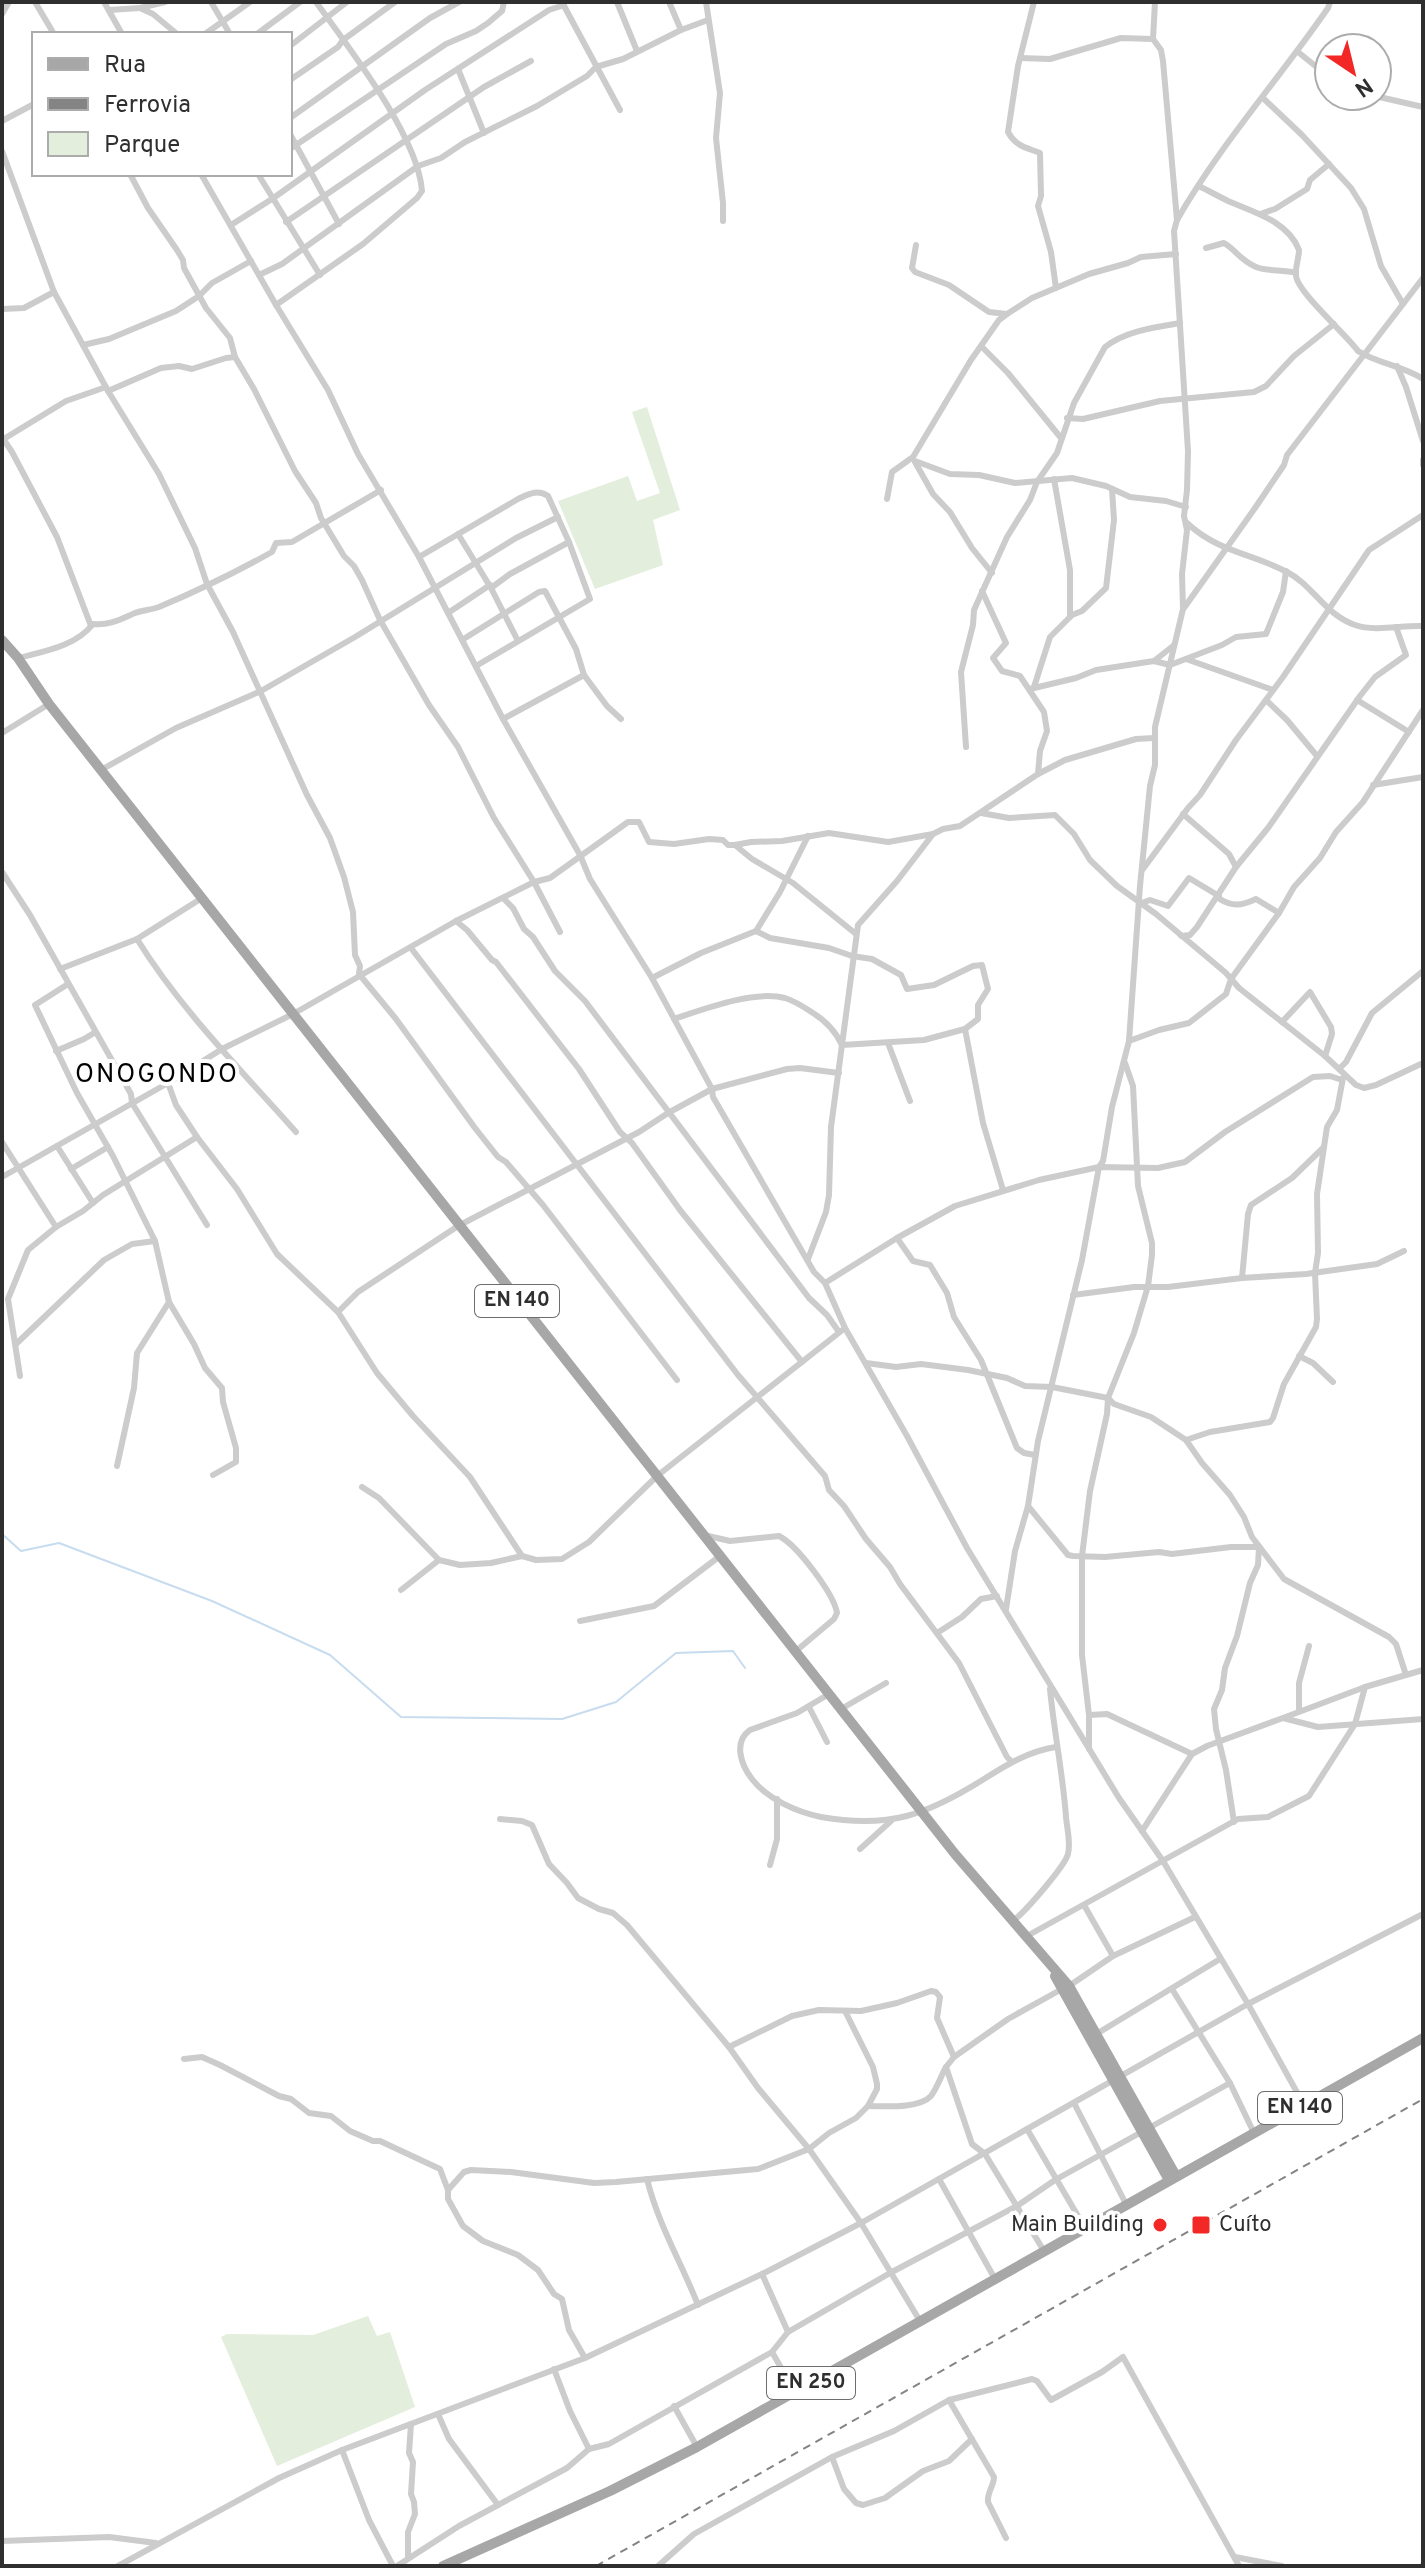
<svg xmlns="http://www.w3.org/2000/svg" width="1425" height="2568" font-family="Overpass,sans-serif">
<rect width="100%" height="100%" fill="#fff"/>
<!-- green -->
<g fill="#e4eedc">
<polygon points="647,407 680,510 653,520 663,565 595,589 558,501 628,476 637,501 660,493 632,412"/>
<polygon points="368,2316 377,2336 390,2332 415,2407 277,2466 221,2337 227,2334 313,2335"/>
</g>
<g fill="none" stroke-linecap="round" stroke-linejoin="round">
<!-- stream -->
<polyline stroke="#c7dcef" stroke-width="2" points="2,1534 21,1551 59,1543 212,1601 330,1655 401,1717 562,1719 616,1702 676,1653 733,1651 745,1668"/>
<!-- minor -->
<g stroke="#ccc" stroke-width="6">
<polyline points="35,2 54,34"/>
<polyline points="104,2 122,34"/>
<polyline points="211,2 230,34"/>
<polyline points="617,2 637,51"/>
<polyline points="669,2 681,30"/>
<polyline points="706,2 720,93 716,138 723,203 723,221"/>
<path d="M 1034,2 L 1018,66 L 1008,132 C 1016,147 1028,148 1040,153 L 1041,196 L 1038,206 L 1051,252 L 1056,288"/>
<polyline points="563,4 620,110"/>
<polyline points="140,8 153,14 177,34"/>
<polyline points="109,10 140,8 165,2"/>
<polyline points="2,14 9,2"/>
<polyline points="205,34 250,2"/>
<polyline points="257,34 300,2"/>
<polyline points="290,46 347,2"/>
<polyline points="1298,52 1329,77"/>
<polyline points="1020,58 1050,59 1121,38 1153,39"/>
<polyline points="458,69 484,133"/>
<polyline points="290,80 338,47 343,40 395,2"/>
<polyline points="1375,96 1423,107"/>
<polyline points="1263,98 1302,135 1351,188 1364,209 1381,266 1403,304"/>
<polyline points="290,118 430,18 459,2"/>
<polyline points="2,121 34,104"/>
<polyline points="290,134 339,224"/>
<polyline points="290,149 446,44 476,31 488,23 502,11 504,2"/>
<polyline points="2,151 54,292 108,391 159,474 195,548 207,584 233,632 307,795 330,838 344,877 353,912 355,955 360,966 359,974 396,1019 475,1128 498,1157 506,1162 543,1205 677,1380"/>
<polyline points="130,174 148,208 177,250 183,260 184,268 206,308 230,338 235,357 254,389 295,471 316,503 321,518 344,556 354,566 362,580 380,620 429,705 458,747 494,818 534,882 560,932"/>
<polyline points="201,174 276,305 328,390 358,454 419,557 503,719 580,855 590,879 652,978 712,1089 713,1097 814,1272 825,1283 845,1328 907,1436 967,1548 1119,1798 1163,1861 1248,2004 1304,2105"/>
<polyline points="258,174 320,275"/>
<path d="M 1199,186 C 1209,191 1218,196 1228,201 C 1253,212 1288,221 1299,250 C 1299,258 1295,267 1296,275 C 1296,291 1347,335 1358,351 C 1378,364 1402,365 1423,379"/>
<polyline points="1260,214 1275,209 1307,189 1310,180 1329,164"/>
<path d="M 1177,220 C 1220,145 1279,79 1328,8 L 1330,2"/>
<polyline points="286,222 484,87 531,61"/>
<polyline points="231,225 272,199 425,90 549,10 564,5"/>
<polyline points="916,245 912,268 915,272 949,285 989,312 1007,314"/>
<path d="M 1206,248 L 1224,243 C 1236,250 1240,260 1256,267 C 1268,272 1283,269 1296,273"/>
<polyline points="259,275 282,264 418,166 441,158 465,142 537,106 587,76 596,67 623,59 681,30 708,20"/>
<path d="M 276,305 L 363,244 L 417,198 L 422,191 C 418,136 349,48 316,2"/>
<polyline points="2,309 24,308 54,292"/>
<polyline points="83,345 109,339 176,311 199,296 212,283 251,261"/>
<polyline points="981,346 1008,373 1061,438"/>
<polyline points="1397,366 1406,387 1423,441"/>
<polyline points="108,391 161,368 179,366 192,369 226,358 235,357"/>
<polyline points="1067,418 1083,419 1160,401 1254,392 1266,386 1294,356 1334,324"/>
<polyline points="2,437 12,452 57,537 91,626"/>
<polyline points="2,440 66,401 106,387"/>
<polyline points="1423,460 1423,465"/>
<polyline points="915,461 950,474 979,475 1015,483 1072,478 1106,486 1130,497 1166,501 1186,507"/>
<polyline points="915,462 933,494 950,512 972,548 992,573"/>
<polyline points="1054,479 1070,570 1070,617"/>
<polyline points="887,499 892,472 913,457 971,360 999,320 1007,314 1032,298 1089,274 1128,263 1141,257 1176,254"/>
<path d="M 1187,523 C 1218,552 1251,553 1287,572 C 1313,585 1325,615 1355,625 C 1376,632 1401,625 1423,626"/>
<polyline points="458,534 491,588 518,641"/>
<path d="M 419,557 L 518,499 C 529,494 538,489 548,496 L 569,542 L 590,599 L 476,666"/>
<polyline points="491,588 510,574 569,542"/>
<polyline points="982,591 1006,643 993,658 1002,671 1020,676 1044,712 1047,731 1040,751 1038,774"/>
<polyline points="1184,608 1255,508 1284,465 1287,455 1423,278"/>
<polyline points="448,613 490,585"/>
<polyline points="462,640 539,592 545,591 576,649 584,675 607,706 621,719"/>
<path d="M 19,658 C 45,651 76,646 93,624 C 109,626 121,619 135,613 C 143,610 151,610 159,607 C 197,591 236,572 272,552 L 276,543 L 292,542 L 381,490"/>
<polyline points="1186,659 1273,690"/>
<polyline points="1154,661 1173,646"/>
<polyline points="1034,687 1050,637 1072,615 1082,611 1106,588 1114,520 1112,489"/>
<polyline points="1030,689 1076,678 1096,670 1154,661 1170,665 1222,645 1236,637 1266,634 1283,592 1286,571"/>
<polyline points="1266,700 1287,720 1317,756"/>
<polyline points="1357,700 1409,732"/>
<polyline points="503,719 584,675"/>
<polyline points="2,733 49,704"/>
<path d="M 966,747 L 961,672 L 973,625 L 974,610 L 1007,537 L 1030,500 L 1037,482 L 1057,453 L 1074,403 L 1105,347 C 1125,331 1156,327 1180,323"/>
<polyline points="101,770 176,728 261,691 355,637 516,538 558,517"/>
<polyline points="1373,785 1423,777"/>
<polyline points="981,813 1009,818 1055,815 1074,834 1090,860 1117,886 1156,914 1226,973 1239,988 1325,1056 1356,1085 1364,1088 1376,1085 1423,1063"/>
<polyline points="1183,814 1229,854 1236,867"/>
<polyline points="735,845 752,859 793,883 856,934"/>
<polyline points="1143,869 1188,808 1200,795 1236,740 1283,677 1369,550 1423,515"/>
<polyline points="2,872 30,915 131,1094 132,1103 207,1225"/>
<polyline points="503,898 513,908 524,929 533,937 555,971 585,1001 809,1298 827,1315 839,1332"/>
<path d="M 1218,898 C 1232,907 1241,906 1256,899 L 1279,913"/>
<polyline points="1139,904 1150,900 1168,906 1189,878 1219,896"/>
<polyline points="456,921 467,930 492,960 496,962 579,1069 620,1132 632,1143 680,1210 802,1362"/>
<polyline points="756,931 780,892 808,836"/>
<polyline points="1181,936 1190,935 1197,927 1236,867 1268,828 1360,696 1375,677 1406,655 1396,627"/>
<path d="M 137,939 C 181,1010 241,1070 296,1132"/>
<polyline points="411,948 738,1375 825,1476 829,1490 844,1506 866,1539 890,1567 900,1584 959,1663 1007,1757 1012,1762"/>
<polyline points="60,969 137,939 202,898"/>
<polyline points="652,978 701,953 756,931 770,938 829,948 852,956 872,959 901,975 907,989 934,985 973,966 982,965 988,989 978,1005 978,1019 965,1029"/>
<polyline points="68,984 35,1005 77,1093 113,1156 155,1241 169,1302 194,1344 205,1368 222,1388 223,1402 236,1448 236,1462 213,1475"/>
<path d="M 674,1019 C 704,1009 754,990 785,998 C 795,1001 804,1007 813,1013 C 826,1021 835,1030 842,1045 L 924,1040 L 965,1029 L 983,1123 L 1003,1190"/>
<polyline points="1282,1022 1310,992 1331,1027 1332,1034 1325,1056"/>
<polyline points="1129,1041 1159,1030 1189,1023 1226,994 1231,979 1279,913 1294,887 1320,858 1336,832 1363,802 1423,710"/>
<polyline points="888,1043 910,1101"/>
<polyline points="56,1051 84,1039 94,1033"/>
<polyline points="1339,1069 1346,1062 1372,1013 1423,971"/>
<polyline points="168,1083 176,1105 197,1137 237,1189 277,1254 338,1312 377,1373 413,1416 470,1477 522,1556"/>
<polyline points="2,1142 56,1227"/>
<polyline points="57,1146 93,1203"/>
<polyline points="71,1169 108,1147"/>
<polyline points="2,1177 168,1083 222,1049 293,1014 456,921 534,882 550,878 628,822 639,822 649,842 674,844 709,839 723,840 728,845 735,845 751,842 782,841 829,833 888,842 933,834"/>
<polyline points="897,1238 913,1261 930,1265 947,1293 954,1317 981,1360 1017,1448 1024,1453 1035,1455"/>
<polyline points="808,1259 826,1212 829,1195 831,1127 858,925 897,881 933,834 943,829 960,826 1038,774 1065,760 1136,739 1154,738"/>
<polyline points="1242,1278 1248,1214 1251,1205 1292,1178 1324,1147"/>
<polyline points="825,1283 897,1238 955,1206 1039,1180 1099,1167 1158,1168 1185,1162 1225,1132 1313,1077 1330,1076 1342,1080"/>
<polyline points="1073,1295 1134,1287 1168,1287 1242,1278 1306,1274 1377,1264 1404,1251"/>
<polyline points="338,1312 358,1292 458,1226 639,1132 668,1113 712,1089 787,1069 800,1068 839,1073"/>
<polyline points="16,1344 104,1260 132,1244 155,1241"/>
<polyline points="1299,1356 1313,1363 1333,1382"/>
<polyline points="866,1363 896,1367 921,1364 968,1370 1007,1378 1025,1386 1052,1387 1108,1398 1114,1404 1151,1417 1186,1440 1202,1463 1230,1495 1244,1517 1252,1537 1284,1579 1389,1637 1396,1644 1406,1675"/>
<polyline points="20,1376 8,1299 28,1250 56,1227 83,1211 103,1195 197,1137"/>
<polyline points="1186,1440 1210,1432 1270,1422 1273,1418 1284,1384 1316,1327 1317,1319 1315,1273 1318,1253 1317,1194 1327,1127 1337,1110 1343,1078"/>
<polyline points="117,1466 134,1388 137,1353 169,1302"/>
<polyline points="362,1487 379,1498 439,1560 460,1565 491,1563 522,1556 536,1560 562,1559 589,1542 657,1476 845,1328"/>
<polyline points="1028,1506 1068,1555 1073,1556 1105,1557 1159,1552 1172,1554 1231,1547 1259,1547"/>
<path d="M 704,1535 L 730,1541 L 779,1536 C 797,1545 834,1594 837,1613 L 834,1619 L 796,1651"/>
<polyline points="401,1590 439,1560"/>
<polyline points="1006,1609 1015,1551 1028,1506 1038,1441 1082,1260 1099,1167 1103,1161 1112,1107 1129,1041 1140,886 1150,786 1155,765 1155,727 1183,609 1182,574 1187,530 1184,516 1187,490 1188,451 1174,231 1177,220 1163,61 1161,50 1153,39 1155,2"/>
<polyline points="580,1621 654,1606 720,1556"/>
<polyline points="937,1633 962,1617 981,1599 997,1596"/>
<path d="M 829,1694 L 797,1713 L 750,1730 C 733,1742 741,1765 752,1779 C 767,1799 797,1812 821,1817 C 889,1829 927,1815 984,1779 C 1006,1765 1029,1751 1056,1747"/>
<polyline points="809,1707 827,1742"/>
<polyline points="841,1709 886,1683"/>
<polyline points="1299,1710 1299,1683 1309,1646"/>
<polyline points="1089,1715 1107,1714 1192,1754"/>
<polyline points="1283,1718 1365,1687 1423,1670"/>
<polyline points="1089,1749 1089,1715 1082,1655 1082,1556 1090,1491 1107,1414 1108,1398 1134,1333 1148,1286 1152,1255 1152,1243 1138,1186 1133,1086 1125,1063"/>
<polyline points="500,1819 522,1821 532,1825 549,1864 567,1883 578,1898 599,1909 613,1913 627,1925 729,2047 758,2088 809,2149 861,2223 920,2321"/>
<polyline points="1234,1822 1226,1770 1216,1729 1214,1709 1222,1690 1225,1668 1237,1636 1250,1583 1258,1565 1259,1547"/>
<polyline points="1142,1831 1192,1754 1207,1746 1283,1718 1318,1727 1423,1719"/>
<polyline points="860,1849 891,1821"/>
<polyline points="770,1865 777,1839 777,1799"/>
<polyline points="1084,1905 1113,1956"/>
<path d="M 1014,1920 C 1025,1912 1065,1866 1068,1854 C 1071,1842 1067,1829 1066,1817 C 1063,1774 1054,1732 1050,1689"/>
<polyline points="1027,1936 1238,1819 1268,1817 1309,1796 1355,1724 1365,1687"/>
<polyline points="1069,1986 1113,1956 1195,1917"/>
<polyline points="1172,1989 1230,2083 1254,2133"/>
<polyline points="1093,2036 1220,1959"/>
<polyline points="729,2047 792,2016 819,2010 861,2011 897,2003 931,1991 936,1992 940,1997 937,2018 954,2057"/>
<polyline points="184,2059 202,2057 220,2065 279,2096 291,2099 309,2113 331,2116 350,2131 373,2141 380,2141 440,2169 448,2190 448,2199 463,2226 483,2241 518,2255 538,2270 554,2294 562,2299 569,2330 585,2358"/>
<polyline points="1074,2103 1126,2204"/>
<path d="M 868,2106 C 884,2106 919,2109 931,2096 C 937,2088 941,2076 946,2067"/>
<polyline points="1027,2129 1085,2228"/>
<path d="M 647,2179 C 658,2224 681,2262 698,2305"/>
<polyline points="939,2179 995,2279"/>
<polyline points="448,2190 464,2172 471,2170 511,2172 594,2183 616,2182 758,2169 809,2149 829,2133 856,2118 868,2106 877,2089 877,2084 873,2067 845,2011"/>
<polyline points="1044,2251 985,2154 972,2144 946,2067 954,2057 1008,2019 1062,1989"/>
<polyline points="762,2274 788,2332"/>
<polyline points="772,2352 795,2392"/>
<polyline points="554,2369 570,2411 589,2449"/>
<path d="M 949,2400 L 994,2477 C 994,2486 987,2492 988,2502 L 1006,2538"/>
<polyline points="674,2406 697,2447"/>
<polyline points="438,2414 449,2439 498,2505"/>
<polyline points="342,2450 369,2520 393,2566"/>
<polyline points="832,2457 844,2489 856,2503 863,2505 885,2498 923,2471 949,2461 972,2439"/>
<polyline points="2,2541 109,2537 156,2543"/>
<polyline points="1235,2557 1282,2566"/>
<polyline points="408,2558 408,2532 415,2514 414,2502 411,2494 413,2462 409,2453 411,2424"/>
<polyline points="118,2566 279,2478 342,2450 585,2358 762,2274 861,2223 1248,2004 1423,1914"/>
<polyline points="397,2566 459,2526 567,2468 589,2449 609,2444 772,2352 788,2332 890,2273 1017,2206 1055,2180 1230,2083"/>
<polyline points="658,2566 694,2534 832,2457 894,2431 949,2400 1032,2379 1037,2381 1051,2400 1102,2372 1123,2357 1239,2566"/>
<polyline points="1423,2566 1423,2565"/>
</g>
<!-- primary -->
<g stroke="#a7a7a7" stroke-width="10">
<polyline points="2,640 18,658 49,704 955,1854 1069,1986 1176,2176"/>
<polyline points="1055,1976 1169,2180"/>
<polyline points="443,2566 610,2491 697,2447 1423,2038"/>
</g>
<!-- rail -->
<polyline stroke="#848484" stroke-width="2" stroke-dasharray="8 6" stroke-linecap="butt" points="596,2566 1423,2099"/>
</g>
<!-- markers -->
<g fill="#f32725" stroke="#fff" stroke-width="3">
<circle cx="1160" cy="2225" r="8"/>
<rect x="1191" y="2215" width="20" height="20" rx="4"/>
</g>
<g text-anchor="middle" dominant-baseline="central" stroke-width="8" stroke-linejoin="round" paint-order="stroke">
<!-- shield labels -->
<g fill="#fff" stroke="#6d6d6d" stroke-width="2">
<rect x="475" y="1285" width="84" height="32" rx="6"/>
<rect x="1258" y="2092" width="84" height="32" rx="6"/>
<rect x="767" y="2367" width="88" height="32" rx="6"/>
</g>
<g font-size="20" font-weight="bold" fill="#2f2f2f">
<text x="517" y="1301">EN 140</text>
<text x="1300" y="2108">EN 140</text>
<text x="811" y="2383">EN 250</text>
</g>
<!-- poi labels -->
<g font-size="22" fill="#2f2f2f" stroke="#fff" text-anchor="end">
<text x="1144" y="2225">Main Building</text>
<text x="1219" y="2225" text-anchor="start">Cuíto</text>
</g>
<!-- quarter labels -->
<g font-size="26" letter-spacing="2" fill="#000" stroke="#fff">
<text x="157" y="1075">ONOGONDO</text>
</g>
</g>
<!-- border -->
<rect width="1425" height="2568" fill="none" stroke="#2f2f2f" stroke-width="8"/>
<!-- legend -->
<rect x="32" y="32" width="260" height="144" fill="#ffffff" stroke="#acacac" stroke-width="2"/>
<rect x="48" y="58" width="40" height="12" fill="#a7a7a7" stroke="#acacac" stroke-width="2"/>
<text x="104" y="72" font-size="24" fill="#2f2f2f">Rua</text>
<rect x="48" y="98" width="40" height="12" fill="#848484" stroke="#acacac" stroke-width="2"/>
<text x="104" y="112" font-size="24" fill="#2f2f2f">Ferrovia</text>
<rect x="48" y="132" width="40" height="24" fill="#e4eedc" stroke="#acacac" stroke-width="2"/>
<text x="104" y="152" font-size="24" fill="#2f2f2f">Parque</text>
<!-- north arrow -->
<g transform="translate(1353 72) rotate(145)"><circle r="38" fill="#ffffff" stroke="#acacac" stroke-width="2"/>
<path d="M0-6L14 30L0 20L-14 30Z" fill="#f32725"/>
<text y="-12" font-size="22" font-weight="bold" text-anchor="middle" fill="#2f2f2f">N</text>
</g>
</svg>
